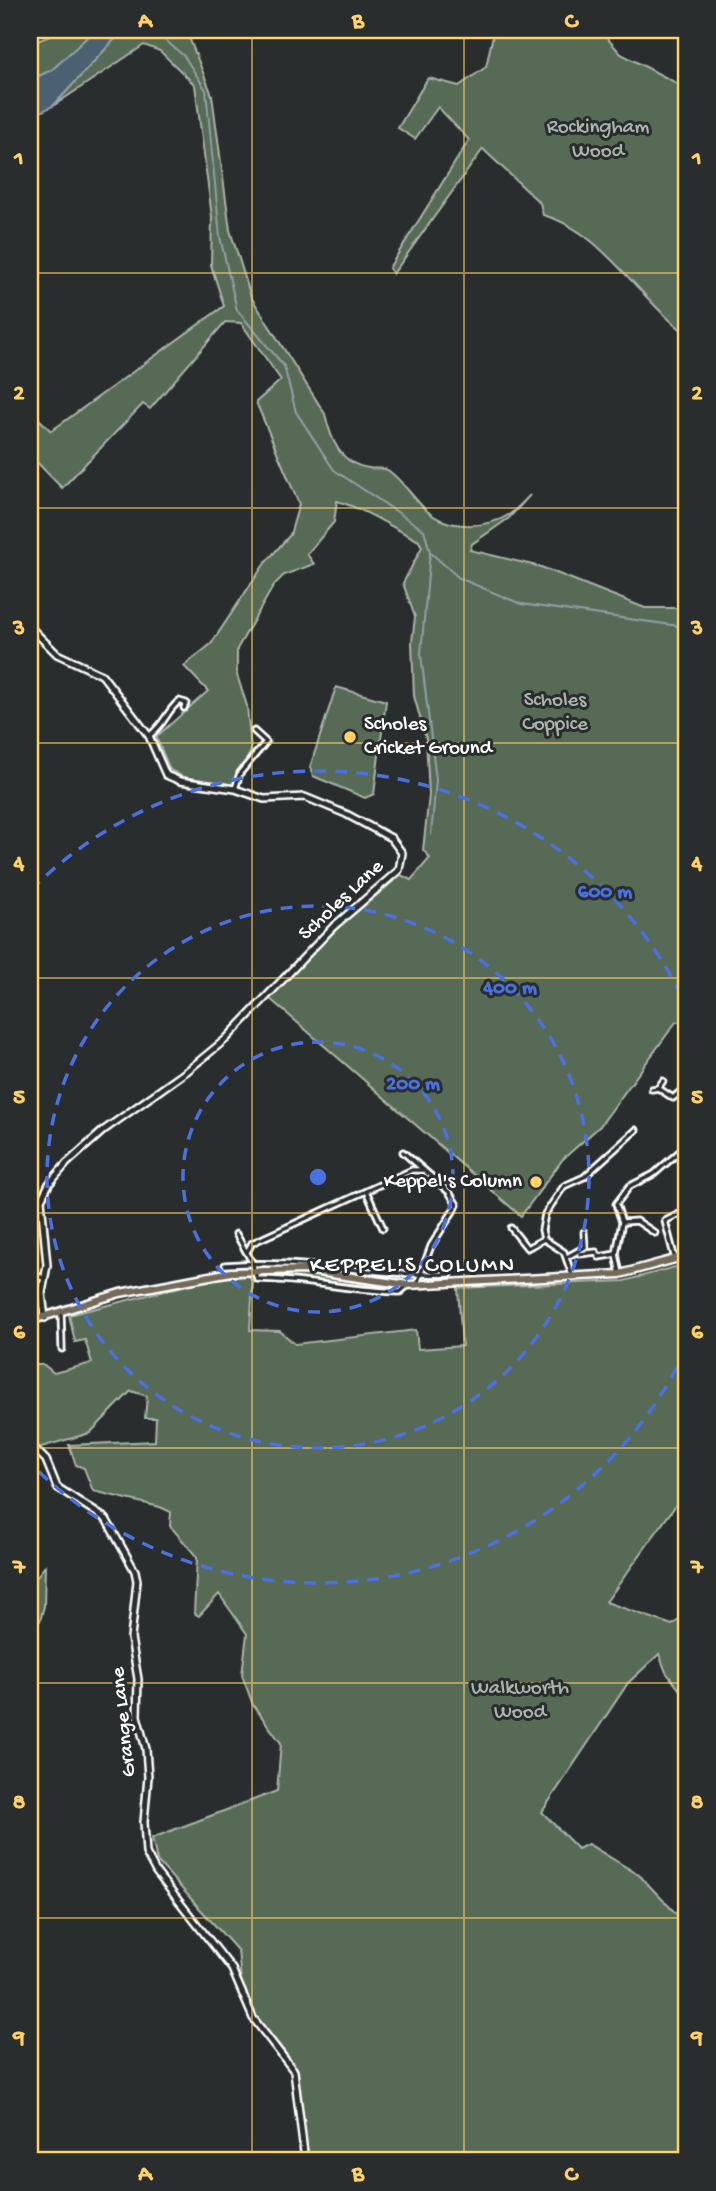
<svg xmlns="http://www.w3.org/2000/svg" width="716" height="2191" font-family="'Gochi Hand',sans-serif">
<rect width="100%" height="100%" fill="#2a2d2e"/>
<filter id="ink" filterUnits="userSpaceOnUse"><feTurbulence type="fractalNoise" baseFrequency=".0143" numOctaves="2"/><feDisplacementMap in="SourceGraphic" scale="14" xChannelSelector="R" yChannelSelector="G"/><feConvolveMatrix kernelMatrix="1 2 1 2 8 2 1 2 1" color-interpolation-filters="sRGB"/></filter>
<g filter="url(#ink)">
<!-- green -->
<g fill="#576a54" stroke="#abb4aa" stroke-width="2">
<polygon points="64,30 95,30 52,70 30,80 30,44"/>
<path d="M 123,30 L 186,30 L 212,95 L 230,230 L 251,297 L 325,414 C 331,440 340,464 369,468 C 376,470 382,466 389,471 C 404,482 412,497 426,510 C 447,530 487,529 510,514 C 517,509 524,501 530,495 L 509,518 L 472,544 L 470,550 L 541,567 L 645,608 L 686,608 L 686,1022 L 676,1022 L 600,1126 L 563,1159 L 521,1216 L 269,998 L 328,936 L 401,875 L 411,880 L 430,858 L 423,850 L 429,795 L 426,739 L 414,696 L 412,642 L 415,617 L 403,583 L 422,547 L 419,541 C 391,527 367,510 337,501 L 334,522 L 307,554 L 314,564 L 284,575 L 274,585 L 237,649 L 237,675 L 247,706 L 251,751 L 234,785 L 183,777 L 170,770 L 156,737 L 208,691 L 184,666 L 211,644 L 265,563 L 290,535 L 299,504 L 256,402 L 281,380 L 241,323 L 225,322 L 150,409 L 143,404 L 62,488 L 30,455 L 30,410 L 51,431 L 224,306 L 211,265 L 212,217 L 195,85 L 160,51 L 144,45 L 53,106 Z"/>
<path d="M 494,30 L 600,30 L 621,54 L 686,88 L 686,333 C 639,300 602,230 543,215 L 540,203 L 483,149 L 393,274 L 389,268 L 469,140 L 438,107 L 415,139 L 398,128 L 428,78 L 459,86 L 486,67 Z"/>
<polygon points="336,687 386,701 374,794 365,798 313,776 310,767"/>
<polygon points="686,1264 686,1491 606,1602 672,1625 686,1615 686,1698 666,1672 659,1654 628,1683 542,1812 578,1849 588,1844 639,1875 686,1924 686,2161 308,2161 297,2068 255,2015 241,1981 238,1951 157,1861 152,1838 277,1791 281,1743 253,1705 242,1675 247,1634 219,1594 199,1616 194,1613 197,1557 170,1526 171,1512 160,1507 93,1491 84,1468 76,1465 69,1445 155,1441 156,1418 145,1418 147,1396 131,1391 90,1433 38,1448 30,1440 30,1365 44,1365 54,1373 92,1363 85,1340 75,1342 69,1315 211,1279 249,1276 253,1282 250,1330 280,1331 295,1344 416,1330 418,1349 462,1346 458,1288 624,1281"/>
<polygon points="289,1271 396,1289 257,1274 257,1272"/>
<polygon points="45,1566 44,1606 40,1621 30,1621 30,1585"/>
</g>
<!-- water -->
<polygon fill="#4b616f" stroke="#93a0a9" stroke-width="2" points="95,30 123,30 53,106 30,117 30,80 52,70"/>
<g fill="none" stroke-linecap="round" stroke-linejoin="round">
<!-- stream -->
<g stroke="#93a0a9" stroke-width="2">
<polyline points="153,30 184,56 206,90 220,237 237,310 284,366 296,412 334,470 424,530 430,552 421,654 436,780 431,835"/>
<polyline points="431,553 459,578 521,604 686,627"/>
</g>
<defs>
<g id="minor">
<path d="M 149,736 C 166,723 165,713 179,701 L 186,703 L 184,708"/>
<polyline points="235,789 240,773 266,742 254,731"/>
<polyline points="685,1047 686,1046"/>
<polyline points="658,1088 673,1098 686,1087"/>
<polyline points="652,1089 658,1088 663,1081"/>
<polyline points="403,1152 449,1192 457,1205 431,1246 417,1284"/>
<polyline points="366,1191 383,1228"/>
<polyline points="623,1222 637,1221 655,1233"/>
<polyline points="511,1228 527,1248 544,1239"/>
<path d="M 236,1234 L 252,1262 L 257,1279 C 305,1279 352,1291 400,1292 L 408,1285"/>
<polyline points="247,1252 252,1243 412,1170 422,1170"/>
<polyline points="580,1254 596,1252 599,1257 616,1254"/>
<polyline points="567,1257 585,1247 584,1232"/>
<polyline points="675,1259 665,1221 683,1212"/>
<path d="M 225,1265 C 301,1258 374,1277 450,1274"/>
<polyline points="620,1274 616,1254 622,1222 616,1204 630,1186 654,1174 686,1146"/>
<polyline points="30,1275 45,1278"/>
<polyline points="572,1275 564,1252 544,1239 542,1230 545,1214 564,1186 584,1177 636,1130"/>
<polyline points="61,1313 62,1349"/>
</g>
<g id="tertiary">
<polyline points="30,627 57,654 102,675 149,736 166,775 180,781 235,789 264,799 305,797 346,814 391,838 402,853 399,870 333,927 226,1039 187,1071 104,1130 67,1163 49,1184 41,1200 47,1265 42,1293 45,1318"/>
<polyline points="30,1444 46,1460 57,1487 106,1519 135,1571 137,1581 131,1638 138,1679 137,1716 146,1749 148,1777 144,1822 146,1853 156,1872 232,1969 253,2018 294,2071 305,2161"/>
</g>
<polyline id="primary" points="30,1321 120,1293 231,1272 304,1270 408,1285 620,1274 686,1256"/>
</defs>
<!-- minor casing -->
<use href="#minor" stroke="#fff" stroke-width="9"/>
<!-- tertiary casing -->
<use href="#tertiary" stroke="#fff" stroke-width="10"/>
<!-- primary casing -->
<use href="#primary" stroke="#fff" stroke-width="11"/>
<!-- minor -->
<use href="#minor" stroke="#2a2d2e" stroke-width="3.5"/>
<!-- tertiary -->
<use href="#tertiary" stroke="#2a2d2e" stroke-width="5"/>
<!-- primary -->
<use href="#primary" stroke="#736b5a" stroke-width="6"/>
</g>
</g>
<!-- grid -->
<path fill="none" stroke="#ffd166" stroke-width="2" stroke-opacity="0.55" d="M 252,30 L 252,2161M 464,30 L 464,2161M 30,273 L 686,273M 30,508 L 686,508M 30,743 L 686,743M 30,978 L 686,978M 30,1213 L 686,1213M 30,1448 L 686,1448M 30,1683 L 686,1683M 30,1918 L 686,1918"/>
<!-- distance rings -->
<g fill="none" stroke="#4a71e0" stroke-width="3.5" stroke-dasharray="12 9">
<circle cx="318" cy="1177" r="135"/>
<circle cx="318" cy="1177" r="271"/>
<path d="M686 1349A406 406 0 0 1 31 1464M31 890A406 406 0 0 1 686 1005"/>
</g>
<!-- markers -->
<g fill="#ffd166" stroke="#2a2d2e" stroke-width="2.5">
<circle cx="350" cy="737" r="7"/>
<circle cx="536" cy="1182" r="7"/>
</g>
<g text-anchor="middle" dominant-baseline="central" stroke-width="6" stroke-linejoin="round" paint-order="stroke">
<!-- park labels -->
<g font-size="21" fill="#abb4aa" stroke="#2a2d2e">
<text x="598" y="128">Rockingham<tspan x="598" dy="24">Wood</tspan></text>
<text x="555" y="701">Scholes<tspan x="555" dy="24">Coppice</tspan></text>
<text x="520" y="1689">Walkworth<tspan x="520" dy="24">Wood</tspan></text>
</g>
<!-- poi labels -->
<g font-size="21" fill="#fff" stroke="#2a2d2e" text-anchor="start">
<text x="364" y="725">Scholes<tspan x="364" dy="24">Cricket Ground</tspan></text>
<text x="522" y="1182" text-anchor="end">Keppel's Column</text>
</g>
<!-- street labels -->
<g font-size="21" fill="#fff" stroke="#2a2d2e">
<text transform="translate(342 901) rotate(-43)">Scholes Lane</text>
<text transform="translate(125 1722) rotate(-96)">Grange Lane</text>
</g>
<!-- neighbourhood labels -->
<g font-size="23" letter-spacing="2" fill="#fff" stroke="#2a2d2e">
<text x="413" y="1266">KEPPEL'S COLUMN</text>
</g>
</g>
<circle cx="318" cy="1177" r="10" fill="#4a71e0" stroke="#2a2d2e" stroke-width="3.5"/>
<g font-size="21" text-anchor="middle" font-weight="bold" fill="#4a71e0" stroke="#2a2d2e" stroke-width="6" stroke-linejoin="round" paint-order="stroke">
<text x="605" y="897">600 m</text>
<text x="510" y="993">400 m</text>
<text x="413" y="1089">200 m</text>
</g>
<!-- margin -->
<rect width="716" height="2191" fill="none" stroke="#2a2d2e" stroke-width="77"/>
<rect x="38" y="38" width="640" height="2114" fill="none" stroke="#ffd166" stroke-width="2.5"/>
<g font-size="23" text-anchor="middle" font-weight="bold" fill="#ffd166">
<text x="145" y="27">A</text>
<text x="358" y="27">B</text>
<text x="571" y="27">C</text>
<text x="19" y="164">1</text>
<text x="697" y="164">1</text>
<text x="19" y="399">2</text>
<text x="697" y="399">2</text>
<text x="19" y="634">3</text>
<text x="697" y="634">3</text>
<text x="19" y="869">4</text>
<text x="697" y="869">4</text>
<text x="19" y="1103">5</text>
<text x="697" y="1103">5</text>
<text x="19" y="1338">6</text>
<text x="697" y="1338">6</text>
<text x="19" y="1573">7</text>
<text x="697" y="1573">7</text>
<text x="19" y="1808">8</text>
<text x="697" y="1808">8</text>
<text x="19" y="2043">9</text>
<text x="697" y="2043">9</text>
<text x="145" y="2180">A</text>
<text x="358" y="2180">B</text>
<text x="571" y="2180">C</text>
</g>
</svg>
